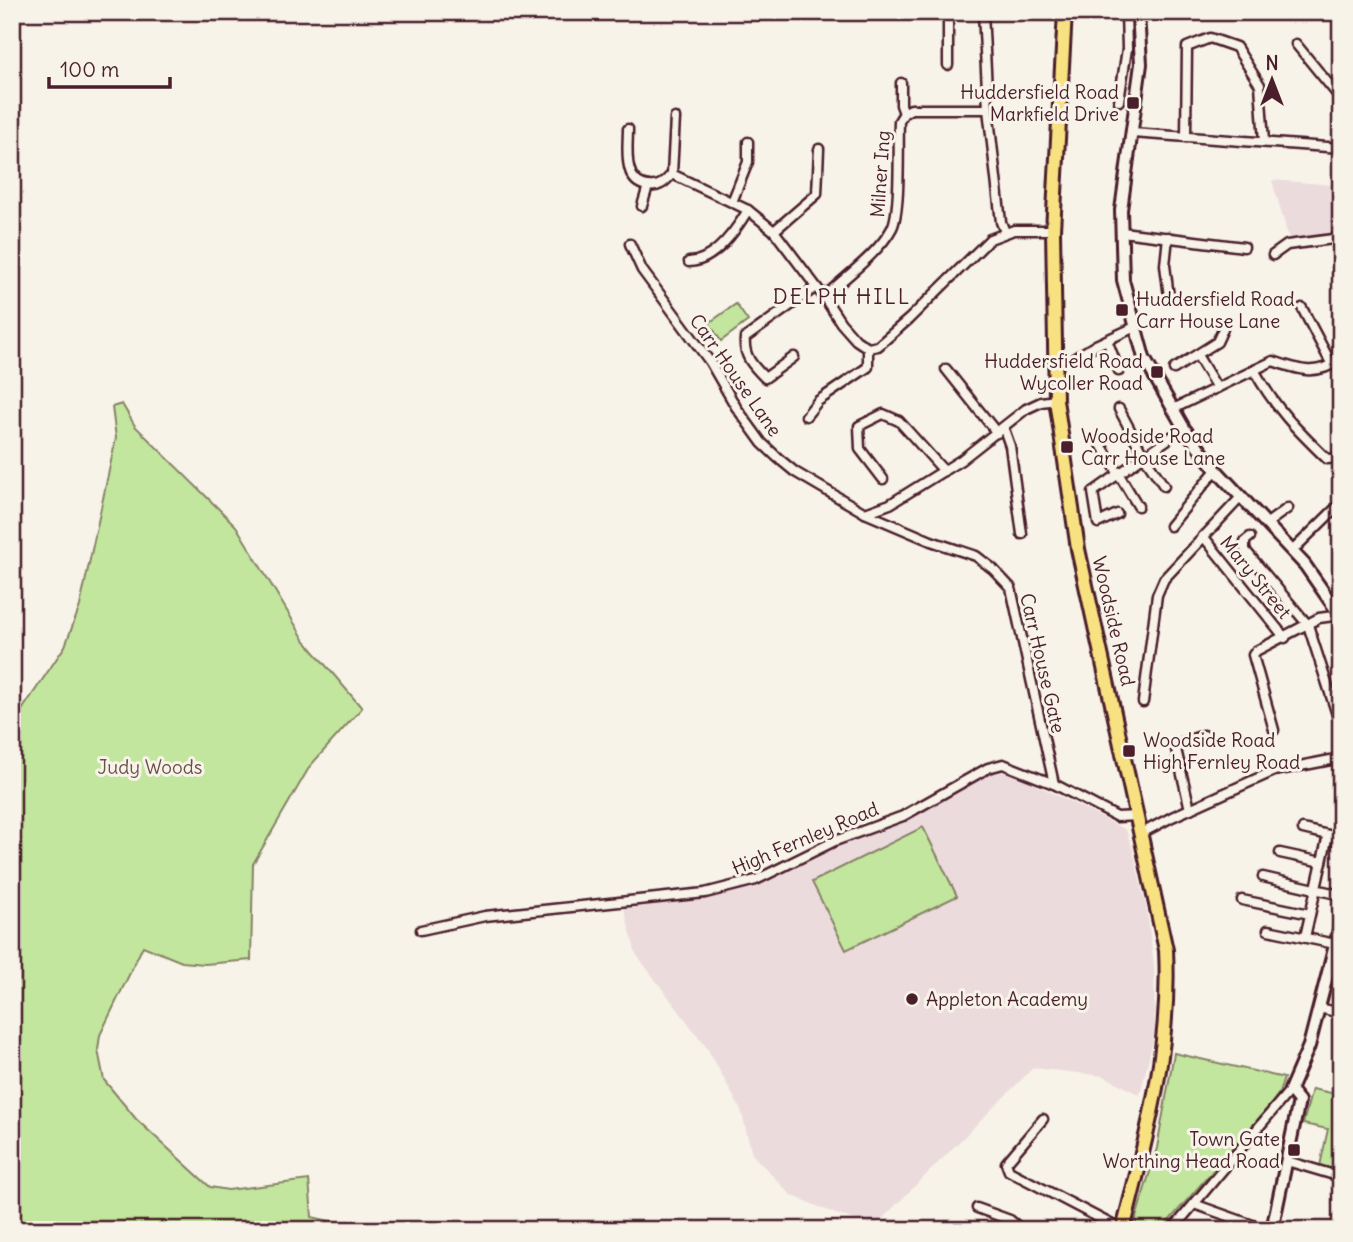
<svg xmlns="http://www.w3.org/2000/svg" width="1353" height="1242" font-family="Delius,sans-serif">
<rect width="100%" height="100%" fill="#f7f3e8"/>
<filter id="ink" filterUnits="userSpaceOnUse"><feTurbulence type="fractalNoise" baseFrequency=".0143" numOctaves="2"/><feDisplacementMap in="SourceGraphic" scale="14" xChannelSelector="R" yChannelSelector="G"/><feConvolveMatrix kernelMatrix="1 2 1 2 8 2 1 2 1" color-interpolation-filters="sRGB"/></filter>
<g filter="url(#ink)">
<!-- built -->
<g fill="#ecdbdd">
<polygon points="1272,180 1335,185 1341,182 1341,234 1291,246"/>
<polygon points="1003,772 1015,774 1126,830 1133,850 1147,911 1154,966 1155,1032 1140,1095 1104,1076 1033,1068 875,1226 836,1214 791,1195 752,1154 741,1110 707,1048 636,954 624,908 736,889 837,844 887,827 989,773"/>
</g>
<!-- green -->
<g fill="#c3e69f" stroke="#868265" stroke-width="2">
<polygon points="736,304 748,321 721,341 709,323"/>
<polygon points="122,404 135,426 236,526 305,641 362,708 310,766 253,864 251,960 205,964 182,962 143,946 100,1035 98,1050 104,1080 136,1119 210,1187 228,1190 309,1180 312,1217 369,1230 12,1230 12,730 18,716 65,646 80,606 116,438 112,407"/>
<polygon points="923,827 957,896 846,950 812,882"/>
<polygon points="1174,1053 1284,1078 1279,1093 1267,1109 1161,1230 1136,1230 1136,1218 1157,1148"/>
<polygon points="1312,1089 1341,1095 1341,1171 1320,1166 1328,1129 1303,1124"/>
</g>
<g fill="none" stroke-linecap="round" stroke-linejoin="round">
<defs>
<g id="street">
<polyline points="983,12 988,109 1001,222 1005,232"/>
<polyline points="1296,44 1341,99"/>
<polyline points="948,65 948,12"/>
<polyline points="901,83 901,105 904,113"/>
<polyline points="1119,101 1127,49 1126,12"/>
<path d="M 628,129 C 628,147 622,183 648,186 C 659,188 665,182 672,174 L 675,118"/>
<polyline points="1132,133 1341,148"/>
<polyline points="1186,137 1187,47 1210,38 1236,47 1260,85 1264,142"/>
<polyline points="672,174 748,210 774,231 824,297 841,323 856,340 868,348 878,346 909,319 990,239 1014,230 1053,230"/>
<polyline points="732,202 748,162 748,142"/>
<polyline points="642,206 648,186"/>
<polyline points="774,231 817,194 819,149"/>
<polyline points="1122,232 1244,247"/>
<polyline points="1168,237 1165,265 1169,297"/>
<polyline points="630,244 642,270 710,362 736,407 762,443 778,458 795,472 865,513 931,541 976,556 993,569 1011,588 1054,784"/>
<polyline points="1273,255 1287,245 1341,238"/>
<path d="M 689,262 C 715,261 736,230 748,210"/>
<path d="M 824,297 C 845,277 879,253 892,228 C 901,210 898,144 899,121 L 904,113 L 911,109 L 988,109"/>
<polyline points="1302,308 1332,365"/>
<polyline points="1107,340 1119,371"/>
<polyline points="1197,355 1217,388"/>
<path d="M 794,357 L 765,378 C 753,366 743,356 745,338 L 816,287"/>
<polyline points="1075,358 1096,345 1135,327"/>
<polyline points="946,369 997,433"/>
<polyline points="1174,369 1217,342 1223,329"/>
<path d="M 1254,370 C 1275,408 1296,429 1327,459 L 1341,458"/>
<polyline points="1119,409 1144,456 1164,486"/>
<path d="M 1173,409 L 1273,361 C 1299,370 1316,377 1341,359"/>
<polyline points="806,416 818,401 868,367 868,348"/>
<polyline points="1004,429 1010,446 1022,534"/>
<polyline points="1100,443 1138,506"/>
<polyline points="883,479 860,449 859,426 883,414 899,421 944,471"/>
<polyline points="865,513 890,504 961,460 1026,409 1041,402 1056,400"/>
<polyline points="1117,514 1098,523 1093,492 1184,428"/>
<polyline points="1266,524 1288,508"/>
<polyline points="1170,526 1216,470"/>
<polyline points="1203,536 1285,638"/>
<polyline points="1250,537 1245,541 1245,550 1308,625 1341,727"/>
<polyline points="1292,551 1337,507"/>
<polyline points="1143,702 1157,595 1164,579 1241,497"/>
<polyline points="1274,730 1253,655 1256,651 1319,618 1341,615"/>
<polyline points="1190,809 1175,745 1204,735"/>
<polyline points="1303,829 1341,838"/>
<polyline points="1142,833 1172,817 1274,771 1341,758"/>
<polyline points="1280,853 1322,862"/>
<polyline points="1263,877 1341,895"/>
<polyline points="1242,900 1310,914"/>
<polyline points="421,930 485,916 705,893 756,880 835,841 903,816 988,768 1003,764 1054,784 1117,817 1138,816"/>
<polyline points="1268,930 1335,944"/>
<polyline points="1305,937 1328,835"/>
<polyline points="1319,1008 1341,1013"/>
<polyline points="1043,1119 1006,1163 1009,1171 1122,1230"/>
<polyline points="1287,1161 1341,1177"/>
<polyline points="1194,1204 1267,1230"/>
<polyline points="977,1208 1010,1220 1022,1230"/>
<polyline points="1172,1230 1290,1090"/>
</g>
<g id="secondary">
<polyline points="1138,12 1141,64 1121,210 1123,280 1144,358 1184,428 1216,470 1305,565 1341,617"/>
<polyline points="1272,1230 1299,1101 1290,1090 1309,1046 1341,922"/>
</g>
<path id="primary" d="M 1065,12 L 1053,230 L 1056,400 L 1078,549 L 1166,950 C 1171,1050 1147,1134 1123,1230"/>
</defs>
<!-- street casing -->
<use href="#street" stroke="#4a1f2b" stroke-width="13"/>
<!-- secondary casing -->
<use href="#secondary" stroke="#4a1f2b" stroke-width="16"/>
<!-- primary casing -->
<use href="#primary" stroke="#4a1f2b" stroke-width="18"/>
<!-- street -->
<use href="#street" stroke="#f7f3e8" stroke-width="8"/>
<!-- secondary -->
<use href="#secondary" stroke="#f7f3e8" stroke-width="10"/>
<!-- primary -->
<use href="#primary" stroke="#f8e181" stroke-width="12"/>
</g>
</g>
<!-- markers -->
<g fill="#4a1f2b" stroke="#f7f3e8" stroke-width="2.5">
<rect x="1126" y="96" width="14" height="14" rx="3.5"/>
<rect x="1115" y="303" width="14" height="14" rx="3.5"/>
<rect x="1150" y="365" width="14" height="14" rx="3.5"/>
<rect x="1060" y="440" width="14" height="14" rx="3.5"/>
<rect x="1122" y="744" width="14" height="14" rx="3.5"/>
<circle cx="912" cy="999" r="7"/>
<rect x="1287" y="1143" width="14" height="14" rx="3.5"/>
</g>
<g text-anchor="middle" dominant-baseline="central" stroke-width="6" stroke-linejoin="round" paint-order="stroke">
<!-- poi labels -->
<g font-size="19" fill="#4a1f2b" stroke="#f7f3e8" text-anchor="start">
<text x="1119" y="92" text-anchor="end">Huddersfield Road<tspan x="1119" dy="22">Markfield Drive</tspan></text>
<text x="1136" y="299">Huddersfield Road<tspan x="1136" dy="22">Carr House Lane</tspan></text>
<text x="1143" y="361" text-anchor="end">Huddersfield Road<tspan x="1143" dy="22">Wycoller Road</tspan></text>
<text x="1081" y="436">Woodside Road<tspan x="1081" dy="22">Carr House Lane</tspan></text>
<text x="1143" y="740">Woodside Road<tspan x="1143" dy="22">High Fernley Road</tspan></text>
<text x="926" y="999">Appleton Academy</text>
<text x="1280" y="1139" text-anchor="end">Town Gate<tspan x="1280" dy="22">Worthing Head Road</tspan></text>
</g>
<!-- street labels -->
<g font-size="19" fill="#4a1f2b" stroke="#f7f3e8">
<text transform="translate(880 174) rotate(-86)">Milner Ing</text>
<text transform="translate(736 375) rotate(55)">Carr House Lane</text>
<text transform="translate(1256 577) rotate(51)">Mary Street</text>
<text transform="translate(1114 621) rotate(77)">Woodside Road</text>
<text transform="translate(1043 663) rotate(77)">Carr House Gate</text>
<text transform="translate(805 838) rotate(-23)">High Fernley Road</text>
</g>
<!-- park labels -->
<g font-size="19" fill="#685148" stroke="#f7f3e8">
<text x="150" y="767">Judy Woods</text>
</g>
<!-- neighbourhood labels -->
<g font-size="21" letter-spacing="2" fill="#4a1f2b" stroke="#f7f3e8">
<text x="842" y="296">DELPH HILL</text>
</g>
</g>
<!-- margin -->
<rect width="1353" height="1242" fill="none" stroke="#f7f3e8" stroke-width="42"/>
<rect x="21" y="21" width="1311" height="1200" fill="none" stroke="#4a1f2b" stroke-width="2.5" filter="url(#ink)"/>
<!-- north arrow -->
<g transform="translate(1272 80)" stroke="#f7f3e8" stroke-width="5" paint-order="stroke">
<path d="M0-5L12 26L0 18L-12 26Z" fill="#4a1f2b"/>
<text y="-10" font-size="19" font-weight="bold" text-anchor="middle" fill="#4a1f2b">N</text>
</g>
<!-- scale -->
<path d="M49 77v10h121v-10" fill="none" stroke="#4a1f2b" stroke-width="3.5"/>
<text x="60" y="77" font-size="21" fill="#4a1f2b" stroke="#f7f3e8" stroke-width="5" paint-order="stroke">100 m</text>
</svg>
